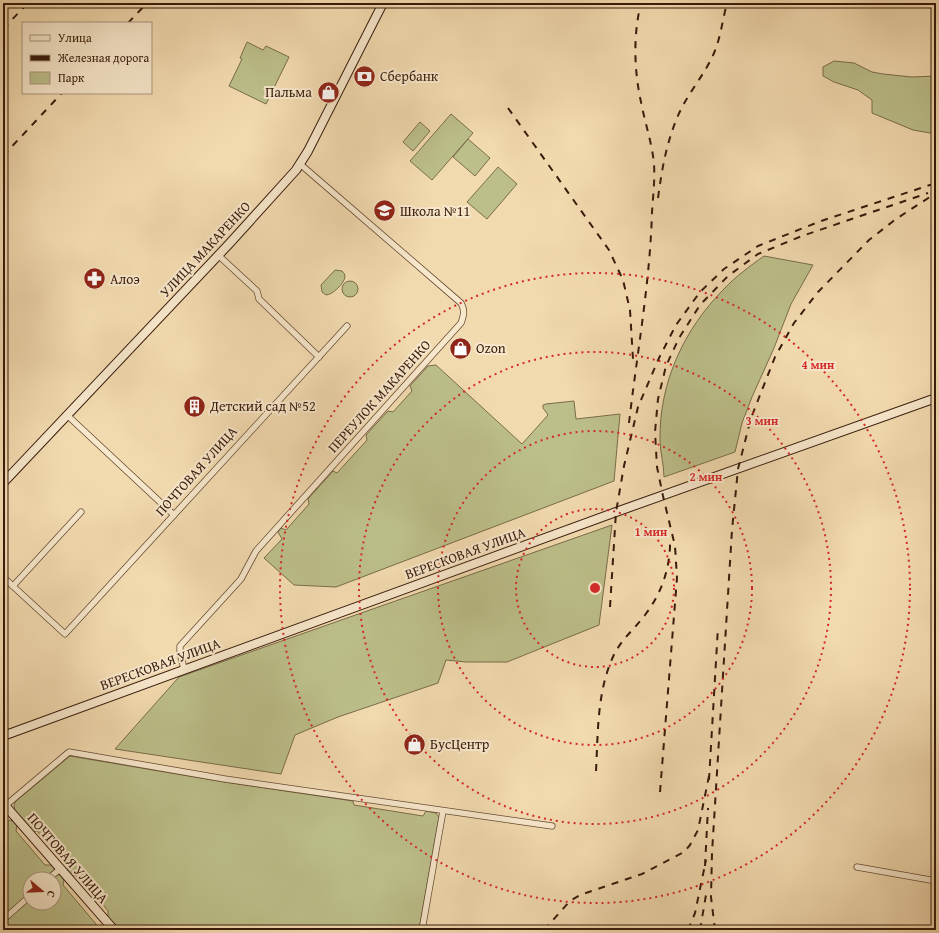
<svg xmlns="http://www.w3.org/2000/svg" width="939" height="933" font-family="'Gentium Book Plus',serif">
<rect width="100%" height="100%" fill="#f2daaf"/>
<filter id="stains"><feTurbulence type="fractalNoise" baseFrequency=".005" numOctaves="4"/><feColorMatrix values="0 0 0 0 .2 0 0 0 0 .09 0 0 0 0 .02 0 0 0 .5 -.17"/></filter>
<radialGradient id="worn" r=".72"><stop offset=".6" stop-color="#630" stop-opacity="0"/><stop offset="1" stop-color="#630" stop-opacity=".3"/></radialGradient>
<!-- green -->
<g fill="#bcbf8a" stroke="#7a6c4a" fill-rule="evenodd">
<polygon points="247,42 263,50 266,46 289,57 266,104 229,86 242,59 240,58"/>
<polygon points="834,61 854,63 872,72 883,74 912,77 936,76 936,134 913,130 872,113 872,100 858,90 834,82 823,76 823,67"/>
<polygon points="451,114 473,133 432,180 410,161"/>
<polygon points="420,122 430,131 413,151 403,142"/>
<polygon points="468,139 490,158 475,176 453,157"/>
<polygon points="498,167 517,184 487,219 467,202"/>
<path d="M 764,256 L 813,265 L 791,304 L 774,348 L 752,397 L 742,423 L 735,452 L 664,477 C 664,465 660,452 660,440 C 659,383 684,329 724,289 C 736,276 750,266 764,256 Z"/>
<path d="M 335,270 L 342,271 C 344,273 345,274 345,277 C 344,284 332,295 326,295 L 322,292 L 321,285 Z"/>
<circle cx="350" cy="289" r="8"/>
<polygon points="436,365 522,444 548,415 543,408 543,405 546,404 574,401 576,419 620,414 614,481 336,587 294,585 264,558 282,539 278,532 281,528 286,530 309,504 308,499 333,471 337,473 367,440 366,435 388,411 393,412 412,391 410,386 428,366"/>
<polygon points="612,525 599,625 507,662 466,662 446,660 438,683 338,717 295,735 281,774 115,749 179,677"/>
<polygon points="70,756 224,782 353,801 354,805 423,816 426,811 436,813 439,817 419,930 120,930 108,917 108,911 81,877 72,875 67,869 70,867 37,831 33,832 15,811 14,805 16,801"/>
<path d="M 10,820 L 13,821 L 17,825 L 16,831 L 45,865 L 51,865 L 64,879 L 63,885 L 101,930 L 3,930 L 3,825 ZM 30,879 L 54,879 L 54,903 L 30,903 Z"/>
</g>
<g fill="none" stroke-linecap="round" stroke-linejoin="round">
<defs>
<g id="street">
<polyline points="218,255 257,291 259,299 319,357"/>
<polyline points="68,416 174,515"/>
<polyline points="3,577 65,634 347,326"/>
<polyline points="13,586 81,512"/>
<path d="M 184,669 L 180,652 L 180,646 L 241,579 L 256,551 L 461,323 C 464,315 465,310 461,303 L 300,164"/>
<polyline points="5,806 69,752 225,779 552,826"/>
<polyline points="857,867 936,881"/>
<polyline points="48,879 60,869"/>
<polyline points="3,920 30,896"/>
<polyline points="422,930 443,811"/>
</g>
<g id="secondary">
<polyline points="3,483 229,244 296,170 308,151 383,3"/>
<polyline points="3,736 616,512 936,398"/>
<polyline points="3,803 114,930"/>
</g>
</defs>
<!-- street casing -->
<use href="#street" stroke="#664a34" stroke-width="7"/>
<!-- secondary casing -->
<use href="#secondary" stroke="#381a0b" stroke-width="10"/>
<!-- street -->
<use href="#street" stroke="#f7e7cb" stroke-width="5.5"/>
<!-- secondary -->
<use href="#secondary" stroke="#f7e7cb" stroke-width="8"/>
<!-- rail -->
<g stroke="#381a0b" stroke-width="2" stroke-dasharray="7 7" stroke-linecap="butt">
<polyline points="128,23 147,3"/>
<polyline points="3,29 28,3"/>
<polyline points="508,108 609,250 623,280 630,310 633,359"/>
<polyline points="3,156 62,93"/>
<path d="M 658,198 C 662,169 666,145 677,118 C 687,93 707,73 716,48 C 721,34 723,18 727,3"/>
<path d="M 629,423 C 637,353 650,283 652,212 C 653,197 655,180 654,164 C 652,143 645,123 641,102 C 634,70 633,35 641,3"/>
<polyline points="610,607 616,512 624,466 638,407 659,358 676,325 700,292 724,269 758,246 821,221 936,183"/>
<path d="M 596,771 C 598,733 597,694 612,659 C 620,640 633,631 645,615 C 662,593 671,566 670,538"/>
<polyline points="709,780 718,627"/>
<polyline points="660,792 677,578 675,546 663,496 657,467 655,432 658,399 666,366 679,338 700,305 728,276 758,254 802,236 928,193"/>
<polyline points="705,866 708,808"/>
<polyline points="544,930 570,901 580,895 642,874 684,852 690,845 698,830 709,776"/>
<polyline points="688,930 695,913 706,860"/>
<polyline points="700,930 707,889"/>
<polyline points="715,930 711,897 712,853 732,530 738,469 751,418 775,357 794,323 818,292 869,240 896,219 936,193"/>
</g>
</g>
<!-- distance rings -->
<g fill="none" stroke="#d62828" stroke-width="2" stroke-dasharray="2 4">
<circle cx="595" cy="588" r="79"/>
<circle cx="595" cy="588" r="157"/>
<circle cx="595" cy="588" r="236"/>
<circle cx="595" cy="588" r="315"/>
</g>
<!-- icons -->
<defs>
<symbol id="bank-disc" viewBox="-11 -11 22 22"><circle r="9.5" fill="#8f2418" stroke="#f7e7cb"/><path d="M-6-4H6V4H-6ZM0-2.3a2.3 2.3 0 1 0 0 4.6a2.3 2.3 0 1 0 0-4.6Z" fill="#fff"/></symbol>
<symbol id="shop-disc" viewBox="-11 -11 22 22"><circle r="9.5" fill="#8f2418" stroke="#f7e7cb"/><path d="M-5-2.5h2.3a2.7 3.5 0 0 1 5.4 0H5L5.5 6h-11ZM-1.5-2.5h3a1.5 2.3 0 0 0-3 0Z" fill="#fff"/></symbol>
<symbol id="school-disc" viewBox="-11 -11 22 22"><circle r="9.5" fill="#8f2418" stroke="#f7e7cb"/><path d="M0-5L7-2L0 1L-7-2ZM-4 1L0 2.5L4 1V4Q0 6-4 4Z" fill="#fff"/></symbol>
<symbol id="pharmacy-disc" viewBox="-11 -11 22 22"><circle r="9.5" fill="#8f2418" stroke="#f7e7cb"/><path d="M-2-6h4v4h4v4h-4v4h-4v-4h-4v-4h4Z" fill="#fff"/></symbol>
<symbol id="building-disc" viewBox="-11 -11 22 22"><circle r="9.5" fill="#8f2418" stroke="#f7e7cb"/><path d="M-4-6H4V6H1V3H-1V6H-4ZM-2.5-4.3h1.7v1.8h-1.7ZM.8-4.3h1.7v1.8H.8ZM-2.5-1h1.7V.8h-1.7ZM.8-1h1.7V.8H.8Z" fill="#fff"/></symbol>
</defs>
<g fill-rule="evenodd">
<use href="#bank-disc" x="352" y="64" width="25" height="25"/>
<use href="#shop-disc" x="316" y="80" width="25" height="25"/>
<use href="#school-disc" x="372" y="198" width="25" height="25"/>
<use href="#pharmacy-disc" x="82" y="266" width="25" height="25"/>
<use href="#shop-disc" x="448" y="336" width="25" height="25"/>
<use href="#building-disc" x="182" y="394" width="25" height="25"/>
<use href="#shop-disc" x="402" y="732" width="25" height="25"/>
</g>
<g text-anchor="middle" dominant-baseline="central" stroke-width="4" stroke-linejoin="round" paint-order="stroke">
<!-- poi labels -->
<g font-size="14" fill="#381a0b" stroke="#f7e7cb" text-anchor="start">
<text x="380" y="76">Сбербанк</text>
<text x="312" y="92" text-anchor="end">Пальма</text>
<text x="400" y="211">Школа №11</text>
<text x="110" y="279">Алоэ</text>
<text x="476" y="348">Ozon</text>
<text x="210" y="406">Детский сад №52</text>
<text x="430" y="744">БусЦентр</text>
</g>
<!-- street labels -->
<g font-size="14" fill="#381a0b" stroke="#f7e7cb">
<text transform="translate(205 249) rotate(-47)">УЛИЦА МАКАРЕНКО</text>
<text transform="translate(379 396) rotate(-48)">ПЕРЕУЛОК МАКАРЕНКО</text>
<text transform="translate(196 471) rotate(-48)">ПОЧТОВАЯ УЛИЦА</text>
<text transform="translate(465 553) rotate(-20)">ВЕРЕСКОВАЯ УЛИЦА</text>
<text transform="translate(160 664) rotate(-20)">ВЕРЕСКОВАЯ УЛИЦА</text>
<text transform="translate(68 858) rotate(49)">ПОЧТОВАЯ УЛИЦА</text>
</g>
</g>
<circle cx="595" cy="588" r="6" fill="#d62828" stroke="#f7e7cb" stroke-width="2"/>
<g font-size="12" text-anchor="middle" font-weight="bold" fill="#d62828" stroke="#f7e7cb" stroke-width="4" stroke-linejoin="round" paint-order="stroke">
<text x="818" y="369">4 мин</text>
<text x="762" y="425">3 мин</text>
<text x="706" y="481">2 мин</text>
<text x="651" y="536">1 мин</text>
</g>
<!-- margin -->
<rect width="939" height="933" fill="none" stroke="#f2daaf" stroke-width="16"/>
<rect x="4" y="4" width="931" height="925" fill="none" stroke="#381a0b" stroke-width="2"/>
<rect x="8" y="8" width="923" height="917" fill="none" stroke="#381a0b"/>
<!-- legend -->
<rect x="22" y="22" width="130" height="72" fill="#f7e7cb" stroke="#ab957e"/>
<rect x="30" y="35" width="20" height="6" fill="#f7e7cb" stroke="#ab957e"/>
<text x="58" y="42" font-size="12" fill="#381a0b">Улица</text>
<rect x="30" y="55" width="20" height="6" fill="#381a0b" stroke="#ab957e"/>
<text x="58" y="62" font-size="12" fill="#381a0b">Железная дорога</text>
<rect x="30" y="72" width="20" height="12" fill="#bcbf8a" stroke="#ab957e"/>
<text x="58" y="82" font-size="12" fill="#381a0b">Парк</text>
<!-- north arrow -->
<g transform="translate(42 891) rotate(109)"><circle r="19" fill="#f7e7cb" stroke="#ab957e"/>
<path d="M0-3L7 15L0 10L-7 15Z" fill="#8f2418"/>
<text y="-6" font-size="11" font-weight="bold" text-anchor="middle" fill="#381a0b">С</text>
</g>
<rect width="100%" height="100%" filter="url(#stains)"/>
<rect width="100%" height="100%" fill="url(#worn)"/>
</svg>
